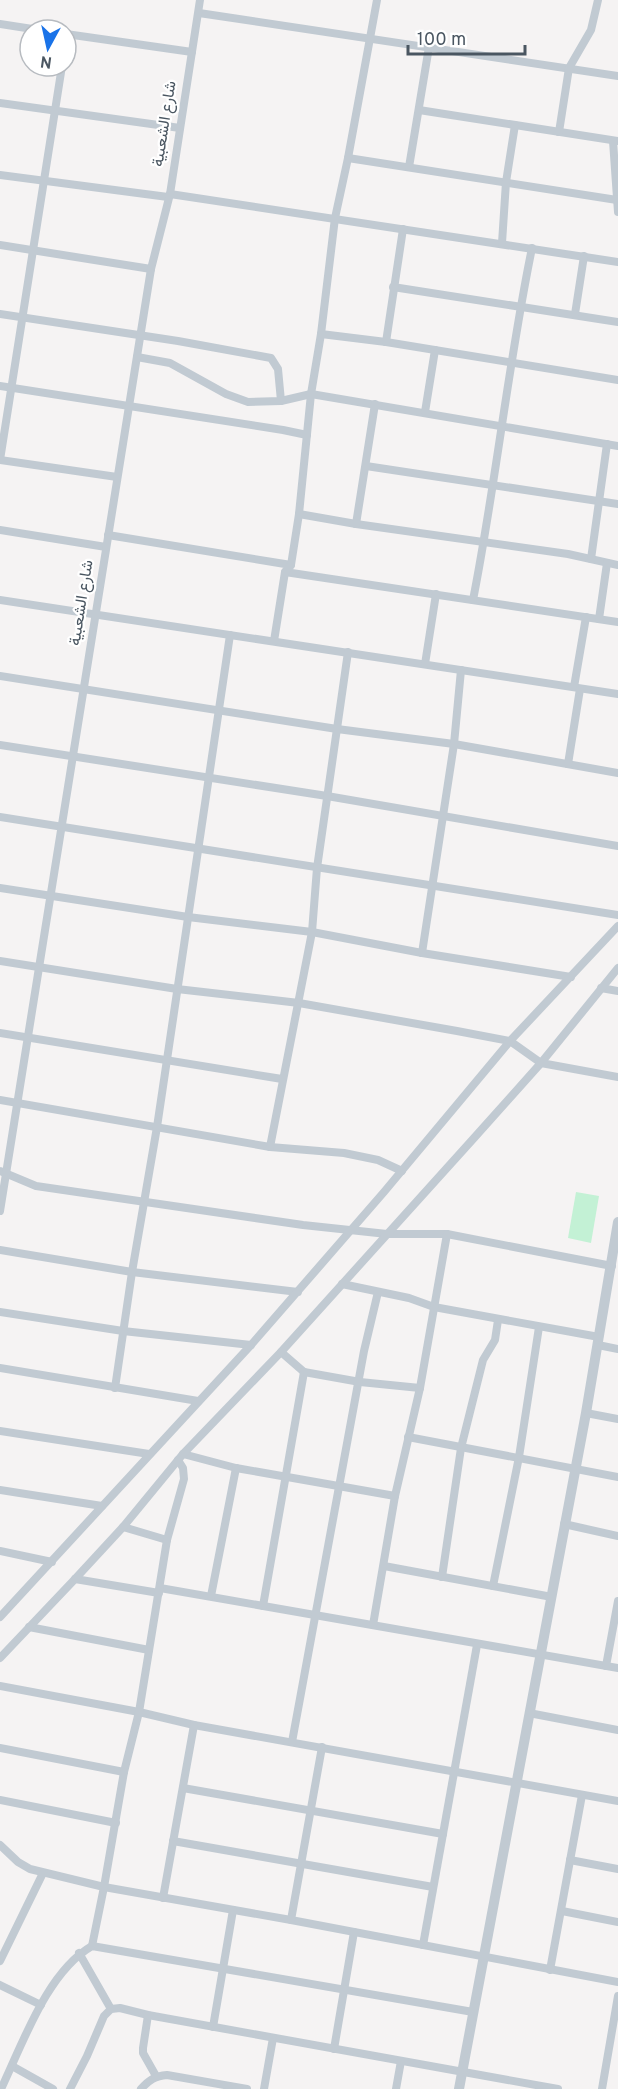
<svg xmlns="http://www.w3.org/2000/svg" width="618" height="2089" font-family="Overpass,Vazirmatn,sans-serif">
<rect width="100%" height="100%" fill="#f5f3f3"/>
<!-- grass -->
<polygon fill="#c3f1d5" points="576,1192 599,1196 591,1243 568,1238"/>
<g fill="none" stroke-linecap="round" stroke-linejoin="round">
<!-- minor -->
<g stroke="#c1cad2" stroke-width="8">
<polyline points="199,13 618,76"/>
<polyline points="0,24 39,30"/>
<polyline points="66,34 192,52"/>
<polyline points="0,103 180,128"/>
<polyline points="419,110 618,141"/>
<polyline points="559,132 569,68 591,30 598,0"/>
<polyline points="613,141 618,212"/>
<polyline points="348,158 617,200"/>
<polyline points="409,167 429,47"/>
<polyline points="0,175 168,197"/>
<polyline points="170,194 618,262"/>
<polyline points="502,243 506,182 515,125"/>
<polyline points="0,245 151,269"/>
<polyline points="393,287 618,322"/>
<polyline points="0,314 178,341 271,358 278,369 281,401"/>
<polyline points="575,314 584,256"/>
<polyline points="321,334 386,342 618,380"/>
<polyline points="386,342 403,229"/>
<polyline points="137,357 170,363 226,394 248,402 281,401 311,394 618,446"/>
<polyline points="0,386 283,430 307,435"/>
<polyline points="425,412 435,350"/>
<polyline points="0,460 62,66"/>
<polyline points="0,460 117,477"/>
<polyline points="366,466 618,504"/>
<polyline points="299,514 356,524 568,554 618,565"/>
<polyline points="356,524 375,404"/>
<polyline points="0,530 106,547"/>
<polyline points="108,535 291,565"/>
<polyline points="591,559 607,444"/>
<polyline points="285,572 618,622"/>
<polyline points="0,600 618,694"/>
<path d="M 473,600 C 496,483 508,364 532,248"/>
<polyline points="599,619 607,563"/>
<polyline points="274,641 285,572 291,565 299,514 311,394 321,334 335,218 348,158 377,0"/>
<polyline points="425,664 436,594"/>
<polyline points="0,676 337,729 454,744 618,773"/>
<polyline points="574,687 586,617"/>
<polyline points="0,745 327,796 618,846"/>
<polyline points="568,764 580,689"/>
<polyline points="0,817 618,915"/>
<polyline points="0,888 188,917 312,932 422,953 571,977"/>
<polyline points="422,953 454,744 461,670"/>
<polyline points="0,961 177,989 299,1003 457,1031 510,1041 541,1063 618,1077"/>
<polyline points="601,988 618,991"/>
<polyline points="0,1033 282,1079"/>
<polyline points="0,1100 270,1147 344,1153 378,1160 402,1171"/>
<polyline points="270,1147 312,932 317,868 348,652"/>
<polyline points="0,1171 36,1186 303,1225 387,1234 447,1234 612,1266"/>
<polyline points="0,1211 151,269 170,194 200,0"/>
<polyline points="0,1250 132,1272 298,1292"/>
<polyline points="342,1284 409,1298 434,1307 599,1337"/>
<polyline points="0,1312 123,1331 251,1345"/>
<polyline points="598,1345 618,1349"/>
<polyline points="281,1352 304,1372 360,1382 420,1388"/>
<polyline points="0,1368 198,1401"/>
<polyline points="115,1388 132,1272 157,1127 230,635"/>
<polyline points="586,1413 618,1419"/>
<polyline points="0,1431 149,1454"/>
<polyline points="408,1437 618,1477"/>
<polyline points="183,1454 236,1468 395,1496"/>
<polyline points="0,1490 102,1506"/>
<polyline points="564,1524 618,1536"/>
<polyline points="123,1527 167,1540"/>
<polyline points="0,1551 52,1562"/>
<polyline points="384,1566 552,1597"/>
<polyline points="442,1577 461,1448 483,1360 495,1340 498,1320"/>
<polyline points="75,1579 159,1593"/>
<polyline points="493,1586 519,1457 539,1327"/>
<polyline points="160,1588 618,1668"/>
<polyline points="211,1596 236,1468"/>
<polyline points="263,1606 304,1372"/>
<polyline points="0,1617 251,1345 384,1192 510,1041 618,926"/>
<polyline points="373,1625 395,1496 420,1388 447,1234"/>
<polyline points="29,1627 149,1650"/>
<polyline points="0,1658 75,1579 123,1527 183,1454 281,1352 474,1138 541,1063 618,968"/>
<polyline points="606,1666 618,1601"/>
<polyline points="0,1686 139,1712 194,1725 618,1801"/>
<polyline points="529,1713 618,1730"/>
<polyline points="292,1742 364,1351 378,1292"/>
<polyline points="0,1748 124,1772"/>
<polyline points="183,1788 443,1834"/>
<polyline points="0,1800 116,1823"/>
<polyline points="173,1841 433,1887"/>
<polyline points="0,1845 18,1862 30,1869 104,1887 291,1920 618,1982"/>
<polyline points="570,1860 618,1869"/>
<polyline points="163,1898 194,1725"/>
<polyline points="562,1911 618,1922"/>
<polyline points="291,1920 322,1747"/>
<polyline points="423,1945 477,1645"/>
<polyline points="92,1946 104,1887 124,1772 139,1712 167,1540 184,1479 183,1468 178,1460"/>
<polyline points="79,1953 111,2009"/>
<polyline points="0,1961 43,1873"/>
<polyline points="550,1970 582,1795"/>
<polyline points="0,1985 41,2005"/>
<polyline points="148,2015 143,2048 143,2053 156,2076"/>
<polyline points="213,2027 233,1910"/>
<polyline points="334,2049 354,1932"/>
<polyline points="12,2066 53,2089"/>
<path d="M 1,2089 C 23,2043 47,1972 92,1946 L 473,2012"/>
<polyline points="70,2089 87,2056 104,2016 111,2009 120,2008 148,2015 558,2089"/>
<path d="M 141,2089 C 149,2080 155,2076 167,2075 L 247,2089"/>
<polyline points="264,2089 273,2038"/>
<polyline points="396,2089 401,2061"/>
<polyline points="602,2089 618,1996"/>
</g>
<!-- tertiary -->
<polyline stroke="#c1cad2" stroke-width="10" points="459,2089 586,1413 618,1222"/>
</g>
<g text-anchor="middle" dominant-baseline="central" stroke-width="4.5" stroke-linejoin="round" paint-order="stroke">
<!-- street labels -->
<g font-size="16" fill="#4a5661" stroke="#fff">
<text transform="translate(165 124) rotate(-81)">شارع الشعبية</text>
<text transform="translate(82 603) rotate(-81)">شارع الشعبية</text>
</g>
</g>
<!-- north arrow -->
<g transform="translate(48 48) rotate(188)"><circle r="28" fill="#ffffff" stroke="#b7bbc0" stroke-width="1.5"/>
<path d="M0-4.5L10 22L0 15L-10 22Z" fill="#1a73e8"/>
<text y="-9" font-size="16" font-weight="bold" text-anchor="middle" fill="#4a5661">N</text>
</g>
<!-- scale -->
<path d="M408 45v9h117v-9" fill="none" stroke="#4a5661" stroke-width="3"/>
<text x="417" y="45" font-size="18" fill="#4a5661" stroke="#ffffff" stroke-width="4.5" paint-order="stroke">100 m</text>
</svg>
